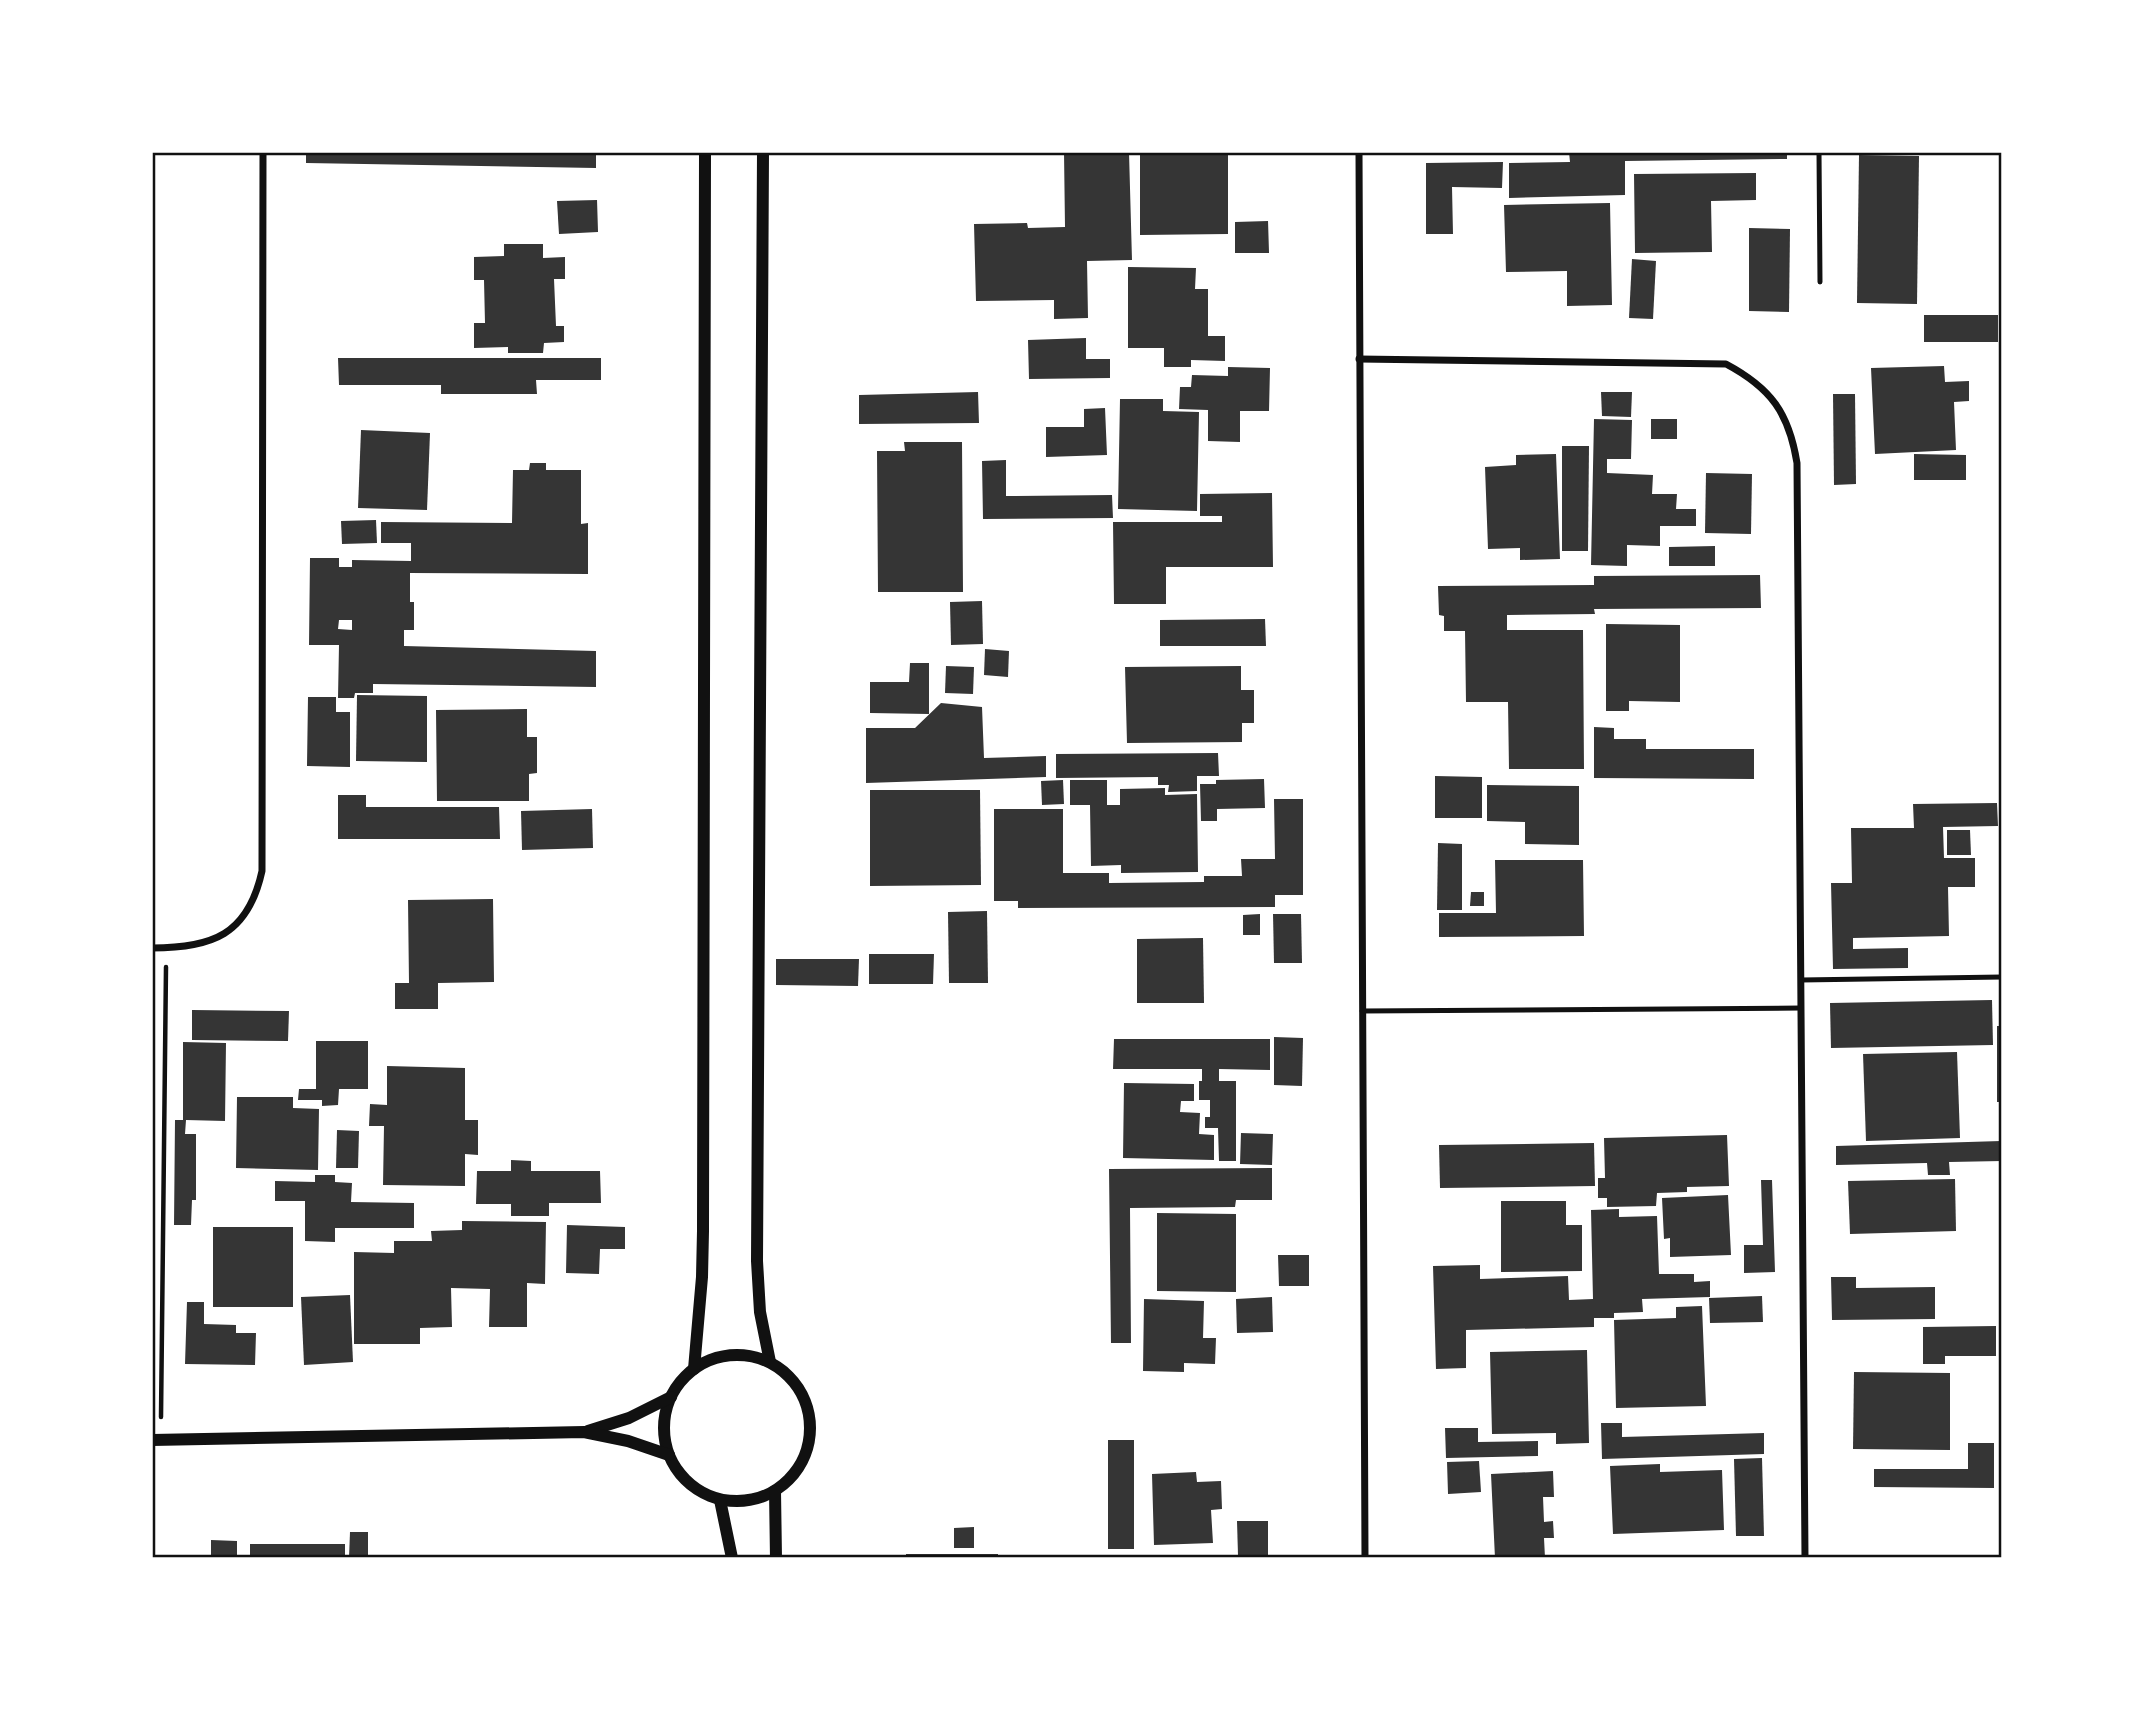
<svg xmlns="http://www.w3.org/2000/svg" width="2154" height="1710" font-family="'PT Serif',serif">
<rect width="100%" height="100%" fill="#fff"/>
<!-- building -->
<g fill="#353535" fill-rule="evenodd">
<polygon points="306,152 596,152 596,168 306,163"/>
<polygon points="1064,152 1129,152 1132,260 1087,261 1088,318 1054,319 1054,300 976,301 974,224 1027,223 1028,228 1065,227"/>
<polygon points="1140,152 1228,152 1228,234 1140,235"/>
<polygon points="1569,152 1787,152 1787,159 1625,161 1625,195 1509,198 1509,163 1570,162"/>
<polygon points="1859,155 1919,156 1917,304 1857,303"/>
<polygon points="1503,162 1502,188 1452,187 1453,234 1426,234 1426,163"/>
<polygon points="1756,173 1756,200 1711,201 1712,252 1635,253 1634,174"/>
<polygon points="597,200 598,232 559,234 557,201"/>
<polygon points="1610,203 1612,305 1567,306 1567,271 1506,272 1504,205"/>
<polygon points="1268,221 1269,253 1235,253 1235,222"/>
<polygon points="1749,228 1790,229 1789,312 1749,311"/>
<polygon points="504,244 543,244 543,258 565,257 565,279 554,279 556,326 564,326 564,342 544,343 543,353 508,353 508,347 474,348 474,323 485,323 484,280 474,280 474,257 504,256"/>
<polygon points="1632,259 1656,261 1653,319 1629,318"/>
<polygon points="1128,267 1196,268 1195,289 1208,289 1208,336 1225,336 1225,361 1191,360 1191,367 1164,367 1164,348 1128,348"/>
<rect x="1924" y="315" width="74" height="27"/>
<polygon points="1086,338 1086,359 1110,359 1110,378 1029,379 1028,340"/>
<polygon points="338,358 601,358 601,380 536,380 537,394 441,394 441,385 339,385"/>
<polygon points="1944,366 1945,382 1969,381 1969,401 1954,402 1956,450 1875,454 1871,368"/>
<polygon points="1228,367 1270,368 1269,411 1240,411 1240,442 1208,441 1208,410 1179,409 1180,387 1191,387 1192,375 1228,376"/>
<polygon points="978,392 979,423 859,424 859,395"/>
<polygon points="1601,392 1632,392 1631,417 1602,416"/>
<polygon points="1833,394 1855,394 1856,484 1834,485"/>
<polygon points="1120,399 1163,399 1163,411 1199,412 1197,511 1118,509"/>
<polygon points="1105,408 1107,455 1046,457 1046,427 1084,427 1084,409"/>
<polygon points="1594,419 1632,420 1631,459 1607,459 1607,473 1653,475 1652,494 1677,494 1676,509 1696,509 1696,526 1660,526 1660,546 1627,545 1627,566 1591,565"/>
<rect x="1651" y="419" width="26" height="20"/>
<polygon points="361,430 430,433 427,510 358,508"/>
<polygon points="904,442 962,442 963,592 878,592 877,451 905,451"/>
<polygon points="1562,446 1589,446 1588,551 1562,551"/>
<polygon points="1556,454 1560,559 1520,560 1520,548 1488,549 1485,467 1516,465 1516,455"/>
<polygon points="1914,454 1966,455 1966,480 1914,480"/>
<polygon points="1006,460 1006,496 1112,495 1113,518 983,519 982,461"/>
<path d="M 530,463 L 546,463 L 546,470 L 581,470 L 581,524 L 588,523 L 588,574 L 410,573 L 410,602 L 414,602 L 414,630 L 404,630 L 404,646 L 596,651 L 596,687 L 373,684 L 373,693 L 355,693 L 354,698 L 338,698 L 339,645 L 309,645 L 310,558 L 339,558 L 339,567 L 352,567 L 352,560 L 411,561 L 411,543 L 381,543 L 381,522 L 512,523 L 513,470 L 529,470 ZM 339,620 L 352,620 L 352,630 L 338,629 Z"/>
<polygon points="1706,473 1752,474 1751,534 1705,533"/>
<polygon points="1272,493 1273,567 1166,567 1166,604 1114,604 1113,522 1222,522 1222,516 1200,516 1200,494"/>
<polygon points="376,520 377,543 342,544 341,521"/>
<polygon points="1715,546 1715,566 1669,566 1669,547"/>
<polygon points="1760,575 1761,608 1594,609 1595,614 1507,615 1507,630 1583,630 1584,769 1509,769 1508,702 1466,702 1465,631 1444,631 1444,616 1439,615 1438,586 1594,585 1594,576"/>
<polygon points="982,601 983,644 951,645 950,602"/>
<polygon points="1265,619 1266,646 1160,646 1160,620"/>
<polygon points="1606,624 1680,625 1680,702 1629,701 1629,711 1606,711"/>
<polygon points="985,649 1009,651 1008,677 984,675"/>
<polygon points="910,663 929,663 929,714 870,713 870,682 909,682"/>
<polygon points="946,666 974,667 973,694 945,693"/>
<polygon points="1241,666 1241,690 1254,690 1254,723 1242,723 1242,742 1127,743 1125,667"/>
<polygon points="357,695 427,696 427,762 356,761"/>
<polygon points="308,697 336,697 336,712 350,712 350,767 307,766"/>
<polygon points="941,703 982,707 984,758 1046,756 1046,777 866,783 866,728 915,728"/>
<polygon points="527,709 527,737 537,737 537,773 529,774 529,801 437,801 436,710"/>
<polygon points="1594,727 1614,728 1614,739 1646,739 1646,749 1754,749 1754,779 1594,778"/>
<polygon points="1218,753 1219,776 1197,776 1197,791 1168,792 1169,785 1158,785 1158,777 1056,778 1056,754"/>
<polygon points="1435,776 1482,777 1482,818 1435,818"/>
<polygon points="1264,779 1265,808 1217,809 1217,821 1201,821 1200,784 1216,784 1216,780"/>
<polygon points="1063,780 1064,804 1042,805 1041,781"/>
<polygon points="1070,780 1107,780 1107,805 1120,805 1120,789 1165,788 1165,795 1197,794 1198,872 1121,873 1121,865 1091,866 1090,805 1070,805"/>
<polygon points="1487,785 1579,786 1579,845 1525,844 1525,822 1487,821"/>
<polygon points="870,790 980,790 981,885 870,886"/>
<polygon points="338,795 366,795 366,807 499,807 500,839 338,839"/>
<polygon points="1274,799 1303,799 1303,895 1275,895 1275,907 1018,908 1018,901 994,901 994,809 1063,809 1063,873 1109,873 1109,883 1204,882 1204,876 1242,876 1241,859 1275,859"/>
<polygon points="1997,803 1998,826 1943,827 1944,858 1975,858 1975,887 1948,887 1949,936 1853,938 1853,949 1908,948 1908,968 1833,969 1831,883 1852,883 1851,828 1914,828 1913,804"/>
<polygon points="592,809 593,848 522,850 521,811"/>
<polygon points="1947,830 1970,830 1971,855 1947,855"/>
<polygon points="1438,843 1462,844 1462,910 1437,910"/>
<polygon points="1495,860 1583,860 1584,936 1439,937 1439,913 1496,913"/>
<polygon points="1471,892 1484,892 1484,906 1470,906"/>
<polygon points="493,899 494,982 438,983 438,1009 395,1009 395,983 409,983 408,900"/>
<polygon points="987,911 988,983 949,983 948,912"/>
<polygon points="1260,914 1260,935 1243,935 1243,915"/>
<polygon points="1273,914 1301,914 1302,963 1274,963"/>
<polygon points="1203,938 1204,1003 1137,1003 1137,939"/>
<polygon points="869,954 934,954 933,984 869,984"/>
<polygon points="776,959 859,959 858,986 776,985"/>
<polygon points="1992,1000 1993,1045 1831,1048 1830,1003"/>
<polygon points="192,1010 289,1011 288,1041 192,1040"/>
<rect x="1997" y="1026" width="5" height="76"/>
<polygon points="1274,1037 1303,1038 1302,1086 1274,1085"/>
<polygon points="1114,1039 1270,1039 1270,1070 1219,1069 1219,1081 1236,1081 1236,1161 1219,1161 1218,1128 1205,1128 1205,1117 1210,1117 1210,1100 1199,1100 1199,1081 1202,1081 1202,1069 1113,1069"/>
<polygon points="316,1041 368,1041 368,1089 339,1089 338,1105 322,1106 322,1100 298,1100 299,1089 316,1089"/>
<polygon points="183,1042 226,1043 225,1121 186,1120 185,1134 196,1134 196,1200 192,1200 191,1225 174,1225 175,1120 183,1120"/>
<polygon points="1957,1052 1960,1138 1866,1141 1863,1054"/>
<polygon points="387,1066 465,1068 465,1120 478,1120 478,1155 465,1154 465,1186 383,1185 384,1126 369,1126 370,1104 387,1105"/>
<polygon points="1124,1083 1194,1084 1194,1101 1181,1101 1180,1112 1200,1113 1199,1134 1214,1135 1214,1160 1123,1158"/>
<polygon points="237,1097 293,1097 293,1108 319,1109 318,1170 236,1168"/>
<polygon points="337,1130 359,1131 358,1168 336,1168"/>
<polygon points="1241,1133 1273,1134 1272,1165 1240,1164"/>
<polygon points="1727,1135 1729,1186 1687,1187 1687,1192 1657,1193 1656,1206 1607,1207 1607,1198 1598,1198 1598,1178 1605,1178 1604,1138"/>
<polygon points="2001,1141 2002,1161 1949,1162 1950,1175 1928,1175 1927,1163 1836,1165 1836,1146"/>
<polygon points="1594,1143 1595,1186 1440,1188 1439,1145"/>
<polygon points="511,1160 531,1161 531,1171 600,1171 601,1203 549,1203 549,1216 511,1216 511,1204 476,1204 477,1171 511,1171"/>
<polygon points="1272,1168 1272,1200 1236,1200 1235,1207 1130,1208 1131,1343 1111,1343 1109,1169"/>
<polygon points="315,1175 335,1175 335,1182 352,1183 351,1202 414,1203 414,1228 335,1228 335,1242 305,1241 305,1201 275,1201 275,1181 315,1182"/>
<polygon points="1955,1179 1956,1231 1850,1234 1848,1181"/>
<polygon points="1761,1180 1772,1180 1775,1272 1744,1273 1744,1245 1763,1245"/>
<polygon points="1728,1195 1731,1255 1670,1257 1670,1238 1664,1239 1662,1198"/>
<polygon points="1501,1201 1566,1201 1566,1225 1582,1225 1582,1271 1501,1272"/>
<polygon points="1619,1209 1619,1217 1657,1216 1659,1274 1694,1274 1694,1282 1710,1281 1710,1297 1642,1299 1643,1312 1614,1313 1614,1318 1594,1318 1594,1327 1466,1330 1466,1368 1436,1369 1433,1266 1480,1265 1480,1279 1568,1276 1569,1300 1593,1299 1591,1210"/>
<polygon points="1157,1213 1236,1214 1236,1292 1157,1291"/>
<polygon points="462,1221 546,1222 545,1284 527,1283 527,1327 489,1327 490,1289 451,1288 452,1327 420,1328 420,1344 354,1344 354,1252 394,1253 394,1241 432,1241 431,1231 462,1230"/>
<polygon points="567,1225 625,1227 625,1249 600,1249 599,1274 566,1273"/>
<rect x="213" y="1227" width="80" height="80"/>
<polygon points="1278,1255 1309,1255 1309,1286 1279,1286"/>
<polygon points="1831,1277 1856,1277 1856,1288 1935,1287 1935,1319 1832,1320"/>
<polygon points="350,1295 353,1362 304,1365 301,1297"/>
<polygon points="1762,1296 1763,1322 1710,1323 1709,1298"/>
<polygon points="1272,1297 1273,1332 1237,1333 1236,1299"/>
<polygon points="1144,1299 1204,1301 1203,1338 1216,1338 1215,1364 1184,1363 1184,1372 1143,1371"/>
<polygon points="187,1302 204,1302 204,1324 236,1325 236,1333 256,1333 255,1365 185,1364"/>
<polygon points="1702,1306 1706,1406 1616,1408 1614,1320 1676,1318 1676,1307"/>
<polygon points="1996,1326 1996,1356 1945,1356 1945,1364 1923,1364 1923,1327"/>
<polygon points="1587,1350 1589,1443 1556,1444 1556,1433 1492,1434 1490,1352"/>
<polygon points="1854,1372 1950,1373 1950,1450 1853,1449"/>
<polygon points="1601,1423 1622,1423 1622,1437 1764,1433 1764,1454 1602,1459"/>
<polygon points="1445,1428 1478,1428 1478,1442 1538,1441 1538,1456 1446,1458"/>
<rect x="1108" y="1440" width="26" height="109"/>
<polygon points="1968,1443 1994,1443 1994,1488 1874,1487 1874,1469 1968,1469"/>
<polygon points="1762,1458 1764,1536 1736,1536 1734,1459"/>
<polygon points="1479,1461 1481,1492 1448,1494 1447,1462"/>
<polygon points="1660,1464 1660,1472 1722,1470 1724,1530 1613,1534 1610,1466"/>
<polygon points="1553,1471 1554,1497 1543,1497 1544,1522 1553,1521 1554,1538 1544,1538 1545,1558 1495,1558 1491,1474"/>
<polygon points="1196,1472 1197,1482 1221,1481 1222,1509 1211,1510 1213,1543 1154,1545 1152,1474"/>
<polygon points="1237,1521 1268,1521 1268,1555 1238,1555"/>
<polygon points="974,1527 974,1548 954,1548 954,1528"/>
<polygon points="350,1532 368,1532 368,1558 349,1558"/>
<polygon points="211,1540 237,1541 237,1558 211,1558"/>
<rect x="250" y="1544" width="95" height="14"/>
<rect x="906" y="1554" width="92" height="4"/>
</g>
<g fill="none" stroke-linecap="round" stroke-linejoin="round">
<!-- path -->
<polyline stroke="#111" stroke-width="4.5" points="161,1417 166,967"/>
<!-- service -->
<g stroke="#111" stroke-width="5">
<polyline points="1819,152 1820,282"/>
<polyline points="1801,980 2002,977"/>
<polyline points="1362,1011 1801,1008"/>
</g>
<!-- minor -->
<g stroke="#111" stroke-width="7">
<polyline points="1359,152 1365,1558"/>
<path d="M 1359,359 L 1726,364 C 1771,388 1789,413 1797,463 L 1805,1558"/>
<path d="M 152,948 C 212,948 248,935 262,871 L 263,152"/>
</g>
<!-- tertiary -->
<g stroke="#111" stroke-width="12">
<polyline points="763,152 757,1261 760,1312 770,1362"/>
<circle cx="737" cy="1428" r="73"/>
<polyline points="694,1369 702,1277 703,1231 705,152"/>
<polyline points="588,1431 629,1418 671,1397"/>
<polyline points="152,1440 584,1432 628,1441 669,1455"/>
<polyline points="775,1491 776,1558"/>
<polyline points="720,1500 732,1558"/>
</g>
</g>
<!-- border -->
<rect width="2154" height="1710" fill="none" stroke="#ffffff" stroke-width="308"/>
<rect x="154" y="154" width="1846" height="1402" fill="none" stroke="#111" stroke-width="2.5"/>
</svg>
